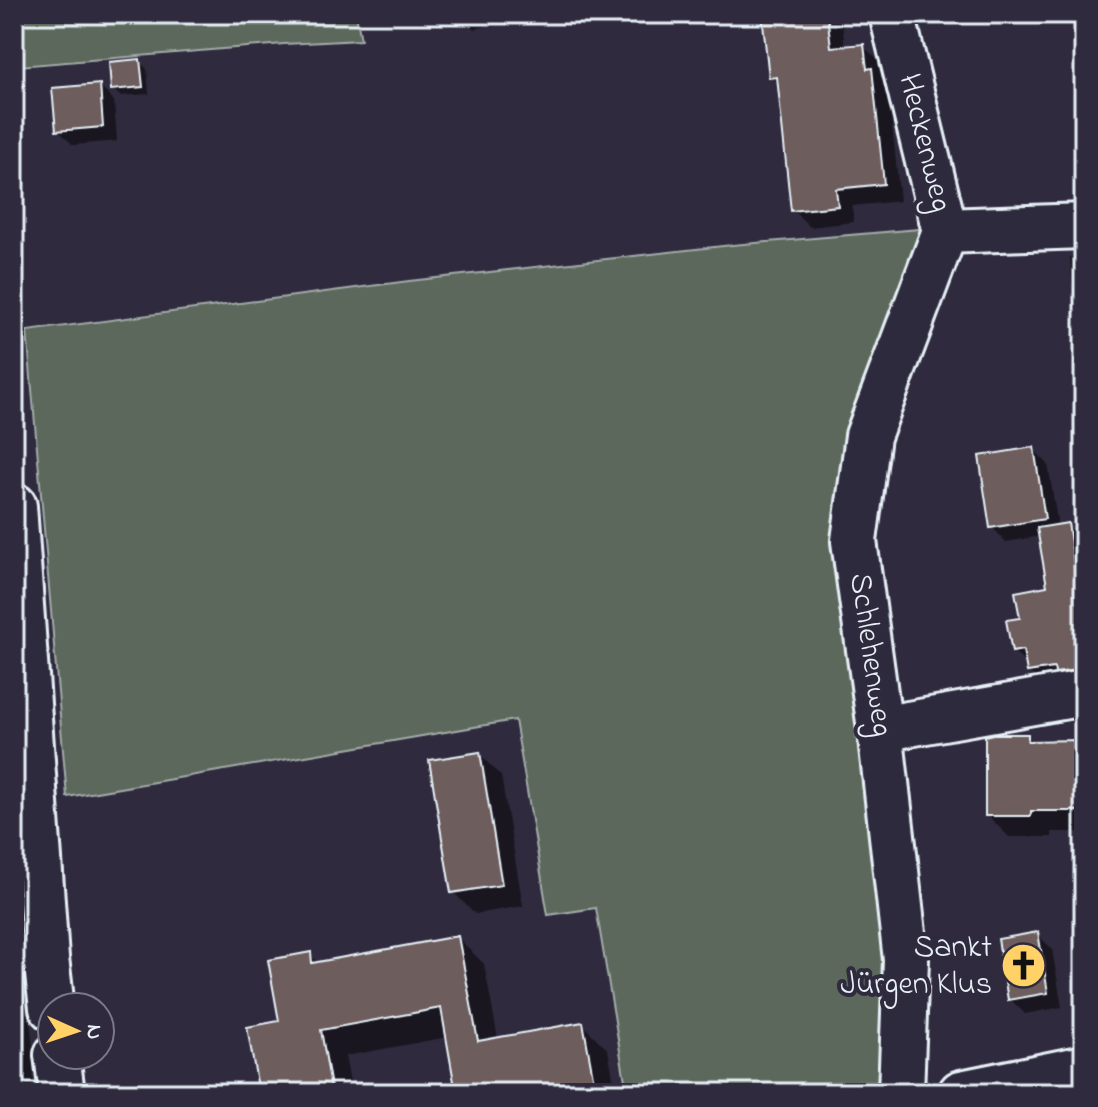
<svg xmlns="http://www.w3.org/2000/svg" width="1098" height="1107" font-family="'Indie Flower',sans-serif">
<rect width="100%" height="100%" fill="#2f2a3d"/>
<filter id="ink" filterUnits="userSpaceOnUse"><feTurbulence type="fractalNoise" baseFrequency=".0125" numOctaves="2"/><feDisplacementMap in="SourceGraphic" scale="16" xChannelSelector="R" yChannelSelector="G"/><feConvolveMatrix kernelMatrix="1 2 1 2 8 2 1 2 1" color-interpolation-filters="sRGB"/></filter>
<g filter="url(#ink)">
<!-- green -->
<g fill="#5d675b" stroke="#a2acaa" stroke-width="2">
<polygon points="14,14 356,14 361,40 284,44 19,66"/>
<polygon points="932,228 861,434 896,962 889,1093 627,1093 596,908 548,915 515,720 67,797 27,331 409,281 732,245"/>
</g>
<!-- shadow -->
<g fill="#0007">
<polygon points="460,14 533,14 474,29"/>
<polygon points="764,14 841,14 845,48 863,46 880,62 883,82 888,87 900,201 852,206 854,222 810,227 793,210 780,86 771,77"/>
<polygon points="1006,14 1084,14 1084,21 1015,23"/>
<polygon points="140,62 147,69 149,94 120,96 113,89"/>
<polygon points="99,86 114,101 117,141 73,145 58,130"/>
<polygon points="1084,256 1084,291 1079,292 1072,284 1070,257"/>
<polygon points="1033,449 1048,464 1058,527 1067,526 1084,543 1084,699 1056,699 1029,672 1028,666 1013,651 1022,620 1050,588 1041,536 1006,542 992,527"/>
<polygon points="1027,736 1034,743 1077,742 1084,749 1084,832 1052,832 1052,837 1009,837 987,815"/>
<polygon points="479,754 501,776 523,906 475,914 453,892"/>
<polygon points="1037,934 1052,949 1062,1007 1025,1014 1010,999"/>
<polygon points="458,938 484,964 498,1039 582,1024 608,1050 616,1093 458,1093 448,1037 345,1056 352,1093 261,1093 282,1022 310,954 319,964"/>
<polygon points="14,1000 30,1016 34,1066 32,1093 14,1093"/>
</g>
<!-- building -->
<g fill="#6d5d5b" stroke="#e8f1f8" stroke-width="2">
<polygon points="762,14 827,14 831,47 864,44 867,69 872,68 884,184 836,189 838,206 791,211 777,77 769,78"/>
<polygon points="140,59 143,87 111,90 109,62"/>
<polygon points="100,84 103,127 56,131 52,88"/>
<polygon points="1034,447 1045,519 990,528 979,456"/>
<polygon points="1068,523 1077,581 1084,580 1084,669 1055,673 1054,668 1027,672 1023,650 1012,652 1006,620 1020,618 1015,592 1047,586 1037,528"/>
<polygon points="993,734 1028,734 1028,741 1078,740 1078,748 1084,748 1084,811 1031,811 1031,816 985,816 985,736"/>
<polygon points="480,752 502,885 451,893 429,760"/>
<polygon points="1038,932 1048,993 1008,1000 998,939"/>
<polygon points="458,936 478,1041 583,1022 596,1093 456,1093 441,1008 321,1030 332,1093 259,1093 247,1027 279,1021 268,960 311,952 312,963"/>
</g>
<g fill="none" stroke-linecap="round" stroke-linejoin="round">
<defs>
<g id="minor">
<polyline points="892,14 945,231"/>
<polyline points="945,231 1084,226"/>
<polyline points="14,506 46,958 52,1008"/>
<polyline points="880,729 1084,693"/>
<polyline points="57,1055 62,1093"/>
<polyline points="901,1093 906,960 880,729 854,541 868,436 945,231"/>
<polyline points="961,1093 1084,1068"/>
</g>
</defs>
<!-- minor casing -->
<use href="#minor" stroke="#e8f1f8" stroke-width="50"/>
<!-- minor -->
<use href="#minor" stroke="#2f2a3d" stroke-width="44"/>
</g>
</g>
<!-- icons -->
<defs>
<symbol id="church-disc" viewBox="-11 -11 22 22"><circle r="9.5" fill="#ffd166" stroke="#2f2a3d"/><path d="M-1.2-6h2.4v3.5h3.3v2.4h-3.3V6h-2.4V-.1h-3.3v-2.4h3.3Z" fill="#111"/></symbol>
</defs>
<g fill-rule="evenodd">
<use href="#church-disc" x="998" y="940" width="51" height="51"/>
</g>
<g text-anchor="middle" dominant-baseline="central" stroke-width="8" stroke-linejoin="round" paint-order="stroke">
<!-- street labels -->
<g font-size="32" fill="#e8f1f8" stroke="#2f2a3d">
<text transform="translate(924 143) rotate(76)">Heckenweg</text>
<text transform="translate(870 655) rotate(82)">Schlehenweg</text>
</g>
<!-- poi labels -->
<g font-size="32" fill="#e8f1f8" stroke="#2f2a3d" text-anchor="end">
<text x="992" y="948">Sankt<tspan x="992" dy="37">Jürgen Klus</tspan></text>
</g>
</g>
<!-- margin -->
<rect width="1098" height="1107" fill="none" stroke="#2f2a3d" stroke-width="48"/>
<rect x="24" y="24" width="1050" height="1059" fill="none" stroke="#e8f1f8" stroke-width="3" filter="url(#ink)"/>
<!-- north arrow -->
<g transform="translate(76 1031) rotate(93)"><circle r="38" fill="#2f2a3d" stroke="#797a88" stroke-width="2"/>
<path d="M0-6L14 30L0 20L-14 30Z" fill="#ffd166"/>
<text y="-12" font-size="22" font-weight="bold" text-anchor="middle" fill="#e8f1f8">N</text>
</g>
</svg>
